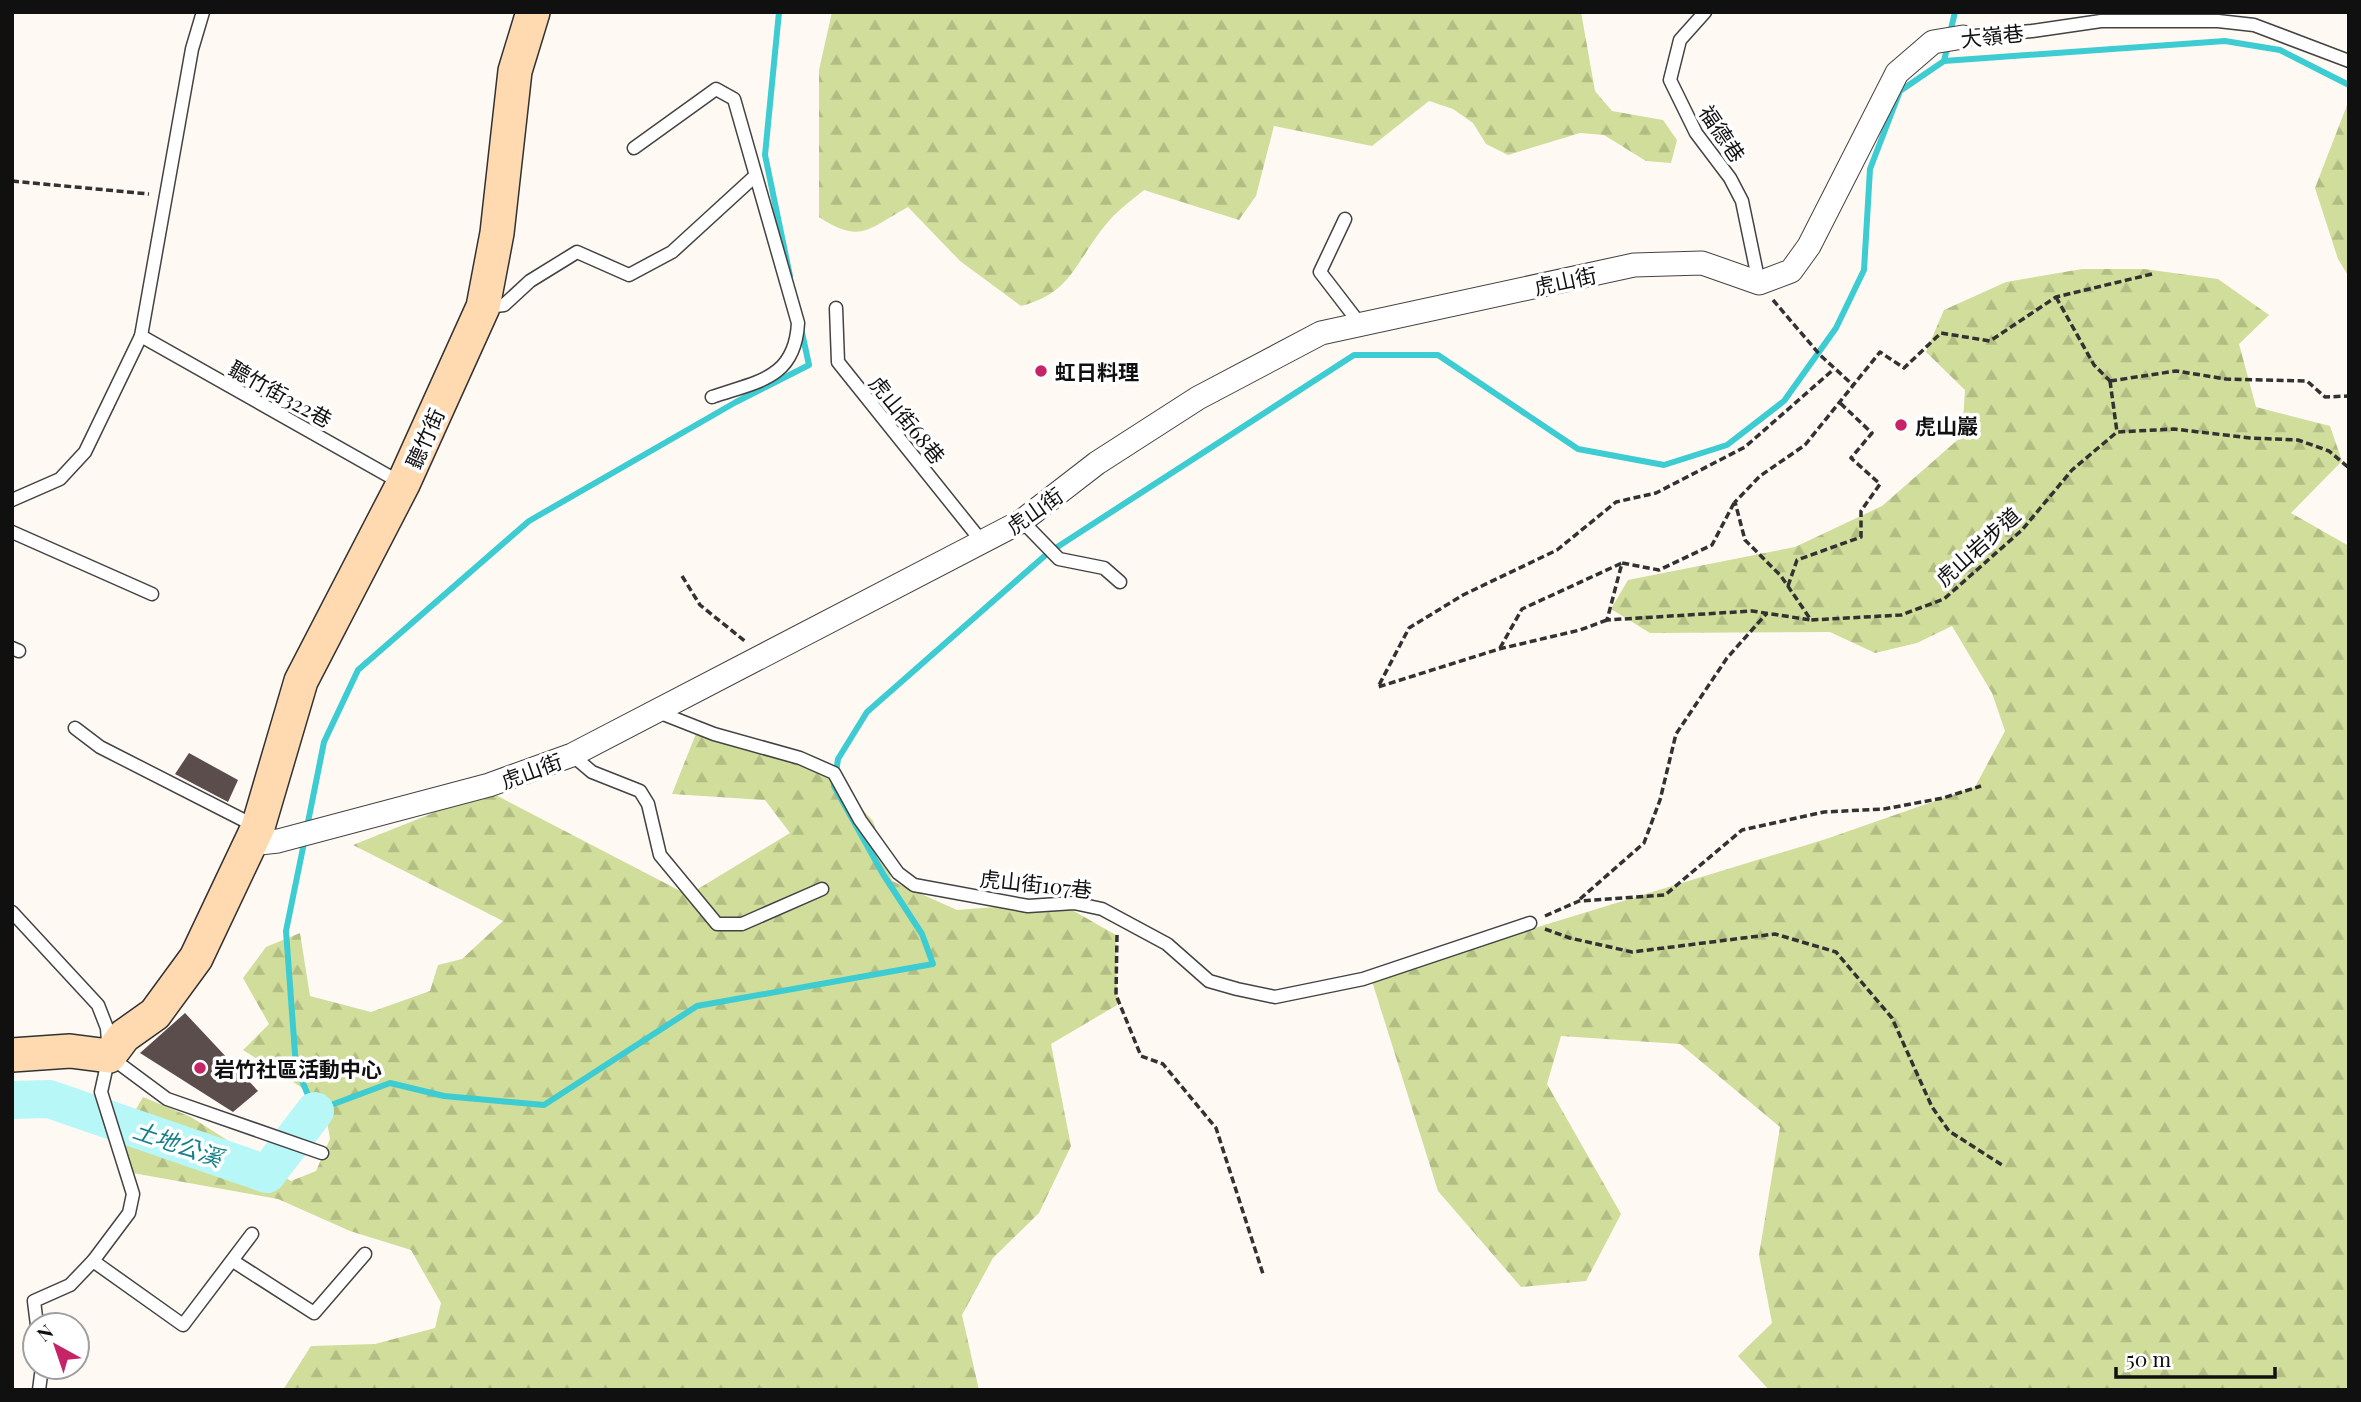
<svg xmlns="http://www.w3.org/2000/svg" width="2361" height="1402" font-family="'Playfair Display','Noto Sans TC',serif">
<defs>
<pattern id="forest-firs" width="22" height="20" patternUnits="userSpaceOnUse" patternTransform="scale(1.75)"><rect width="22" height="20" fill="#d1dd9a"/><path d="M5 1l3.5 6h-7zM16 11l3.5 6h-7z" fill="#b2bd84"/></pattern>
</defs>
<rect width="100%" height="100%" fill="#fff9f4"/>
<!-- forest -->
<g fill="url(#forest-firs)">
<path d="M 832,12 L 1581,12 L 1595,91 L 1612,111 L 1663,120 L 1677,140 L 1671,163 L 1646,161 L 1604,135 L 1580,133 L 1508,155 L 1486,144 L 1473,123 L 1453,109 L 1429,101 L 1372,146 L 1274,126 L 1256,196 L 1239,220 L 1144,190 C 1132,200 1118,210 1108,222 C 1076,259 1073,293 1021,306 L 960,261 L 908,207 C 869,228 861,245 819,217 L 819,70 Z"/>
<polygon points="2349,100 2349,277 2338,259 2315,188"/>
<polygon points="2082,269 2144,269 2218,279 2269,315 2239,344 2256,407 2330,426 2342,461 2291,513 2349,546 2349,1390 1769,1390 1738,1356 1772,1323 1759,1255 1780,1127 1680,1044 1561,1036 1547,1084 1621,1214 1586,1281 1521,1287 1438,1191 1371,978 1826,839 1975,787 2005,731 1992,693 1952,626 1917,643 1875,653 1830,632 1650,633 1611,609 1628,580 1795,547 1882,506 1962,436 1965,390 1926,352 1944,310 2006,282"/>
<polygon points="701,721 836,782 873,821 892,881 957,910 1058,902 1116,935 1117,1005 1051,1044 1071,1146 1039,1213 993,1258 962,1315 979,1390 283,1390 311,1346 375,1344 435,1328 441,1303 411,1250 350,1231 278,1199 127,1172 115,1145 143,1097 191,1117 291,1181 316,1171 330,1139 324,1102 243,1050 269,1024 243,978 266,947 300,933 310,996 371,1012 430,991 438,965 462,959 503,921 353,845 488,791 688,895 790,833 765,800 672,794"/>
</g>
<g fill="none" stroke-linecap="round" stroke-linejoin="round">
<!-- stream -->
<g stroke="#3cccd1" stroke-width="6">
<polyline points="779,12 765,155 790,276"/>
<polyline points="1950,33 1955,12"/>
<polyline points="1944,61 2225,41 2280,50 2349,85"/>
<polyline points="307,827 324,742 358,670 529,521 736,402 809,365 801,328"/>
<polyline points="305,838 286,931 296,1067 315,1111 390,1083 444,1096 544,1105 697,1006 933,964 922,934 883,874 834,786 838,759 867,712 1048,553 1354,355 1438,355 1578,449 1664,465 1727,445 1784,401 1836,328 1864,270 1870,169 1900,91 1944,61 1948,44"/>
</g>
<!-- river -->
<polyline stroke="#b7f7f8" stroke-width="38" points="12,1100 49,1099 267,1174 315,1111"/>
</g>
<!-- building -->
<g fill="#5a4d4c">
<polygon points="189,753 238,780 228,802 175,774"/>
<polygon points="185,1013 258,1091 233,1112 140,1053"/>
</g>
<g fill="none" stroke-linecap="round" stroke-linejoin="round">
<defs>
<g id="lane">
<polyline points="1705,12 1680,40 1670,80 1696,133 1730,178 1742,201 1759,283"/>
<polyline points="1963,37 2032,31 2101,21 2218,21 2254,25 2349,61"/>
<path d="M 634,148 L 716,89 L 734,99 L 798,323 C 795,379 758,381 712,397"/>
<polyline points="1345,219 1320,272 1360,324"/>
<polyline points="487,307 504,305 530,281 577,252 629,275 672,252 754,177"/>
<polyline points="836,308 838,362 983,543"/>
<polyline points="141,336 403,484"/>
<polyline points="12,500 60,479 85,452 141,336 192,49 203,12"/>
<polyline points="1022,521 1059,559 1104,568 1120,582"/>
<polyline points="12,532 152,594"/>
<polyline points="12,648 19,651"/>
<polyline points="658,712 714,734 800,758 834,773 860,820 898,873 914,885 1028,906 1074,903 1102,909 1167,944 1209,981 1237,989 1275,997 1363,979 1530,923"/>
<polyline points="75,728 100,747 255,826"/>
<polyline points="572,755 592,772 640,791 648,804 660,855 717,924 742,924 822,889"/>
<polyline points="12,912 98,1005 107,1028 109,1056 101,1092 133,1194 129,1213 93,1261 70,1285 34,1301 37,1325"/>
<polyline points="109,1056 167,1099 322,1153"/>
<polyline points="93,1261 183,1325 252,1234"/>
<polyline points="233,1261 314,1313 365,1254"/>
<polyline points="39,1390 42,1367"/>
</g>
<polyline id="street" points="251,844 278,841 489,785 572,755 1022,521 1097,463 1198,398 1321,333 1634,265 1702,263 1759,283 1791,271 1809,246 1897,73 1933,42 1963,37"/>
<polyline id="secondary" points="12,1055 70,1051 109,1056 124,1036 155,1014 196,958 258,827 301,681 403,484 483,307 497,233 515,71 533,12"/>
</defs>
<!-- lane casing -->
<use href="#lane" stroke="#434343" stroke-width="15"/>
<!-- street casing -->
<use href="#street" stroke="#434343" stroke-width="25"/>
<!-- secondary casing -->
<use href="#secondary" stroke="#323232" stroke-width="36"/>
<!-- path -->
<g stroke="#323232" stroke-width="3.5" stroke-dasharray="7 3.5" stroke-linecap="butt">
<polyline points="12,181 149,194"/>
<polyline points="2152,274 2056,297 1990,341 1941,333 1904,368 1880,352 1805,445 1760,476 1735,502 1745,540 1781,576 1811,620 1901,615 1944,599 2022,530 2072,470 2117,432 2174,429 2250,438 2298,440 2329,451 2349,468"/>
<polyline points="2056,297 2094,365 2110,381"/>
<polyline points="1773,300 1820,355 1853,385"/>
<polyline points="2110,381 2176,371 2226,379 2307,381 2325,397 2349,396"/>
<polyline points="2110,381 2117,432"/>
<polyline points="2349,438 2349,439"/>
<polyline points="1734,503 1712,545 1659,570 1622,563 1607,620 1752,611 1811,620"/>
<polyline points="682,576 700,605 746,642"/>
<polyline points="1788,586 1797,560 1861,537 1861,511 1880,484 1851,458 1872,433 1839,402"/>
<polyline points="1607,620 1580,630 1499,649 1378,687 1409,628 1463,595 1557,550 1616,502 1656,493 1745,447 1834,369"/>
<polyline points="1500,648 1522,609 1622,563"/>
<polyline points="1580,899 1644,843 1660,800 1676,734 1727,658 1767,613"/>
<polyline points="1545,916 1579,901 1665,895 1742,830 1824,812 1884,809 1943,798 1981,786"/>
<polyline points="1545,929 1570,938 1632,952 1775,934 1836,952 1892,1018 1932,1107 1949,1131 2002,1165"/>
<polyline points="1117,935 1116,995 1141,1056 1163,1064 1216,1128 1263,1274"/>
</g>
<!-- lane -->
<use href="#lane" stroke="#fff" stroke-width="12"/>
<!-- street -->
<use href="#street" stroke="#fff" stroke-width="23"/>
<!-- secondary -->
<use href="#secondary" stroke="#ffd9af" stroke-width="33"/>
</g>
<!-- markers -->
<g fill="#c52467" stroke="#fff" stroke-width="2.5">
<circle cx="1041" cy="371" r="7"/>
<circle cx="1901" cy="425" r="7"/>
<circle cx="200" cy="1068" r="7"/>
</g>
<g text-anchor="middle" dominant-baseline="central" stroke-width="7" stroke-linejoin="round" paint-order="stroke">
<!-- street labels -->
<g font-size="21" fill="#101010" stroke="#fff">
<text transform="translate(1992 35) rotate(-6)">大嶺巷</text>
<text transform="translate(1723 133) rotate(56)">福德巷</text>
<text transform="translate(1565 280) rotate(-12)">虎山街</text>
<text transform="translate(281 393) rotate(29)">聽竹街322巷</text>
<text transform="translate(908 419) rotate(51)">虎山街68巷</text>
<text transform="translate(424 438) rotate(-66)">聽竹街</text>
<text transform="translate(1034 510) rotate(-35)">虎山街</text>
<text transform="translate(1977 546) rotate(-42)">虎山岩步道</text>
<text transform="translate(531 770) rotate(-20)">虎山街</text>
<text transform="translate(1036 883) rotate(6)">虎山街107巷</text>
</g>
<!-- poi labels -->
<g font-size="21" font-weight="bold" fill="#101010" stroke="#fff" text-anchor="start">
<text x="1055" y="371">虹日料理</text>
<text x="1915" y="425">虎山巖</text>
<text x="214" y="1068">岩竹社區活動中心</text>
</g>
<!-- water labels -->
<g font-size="23" font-style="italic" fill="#148189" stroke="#fff">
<text transform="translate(178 1143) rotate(19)">土地公溪</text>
</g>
</g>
<!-- border -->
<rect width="2361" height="1402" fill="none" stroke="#101010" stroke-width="28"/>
<!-- north arrow -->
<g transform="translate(56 1346) rotate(320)"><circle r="33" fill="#ffffff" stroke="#9f9f9f" stroke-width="2"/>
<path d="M0-5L12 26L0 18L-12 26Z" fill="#c52467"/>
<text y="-10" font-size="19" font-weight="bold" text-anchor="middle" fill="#101010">N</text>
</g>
<!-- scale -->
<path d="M2116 1367v10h159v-10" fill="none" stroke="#101010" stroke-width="3.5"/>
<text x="2126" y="1367" font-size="21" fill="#101010" stroke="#ffffff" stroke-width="5" paint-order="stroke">50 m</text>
</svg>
